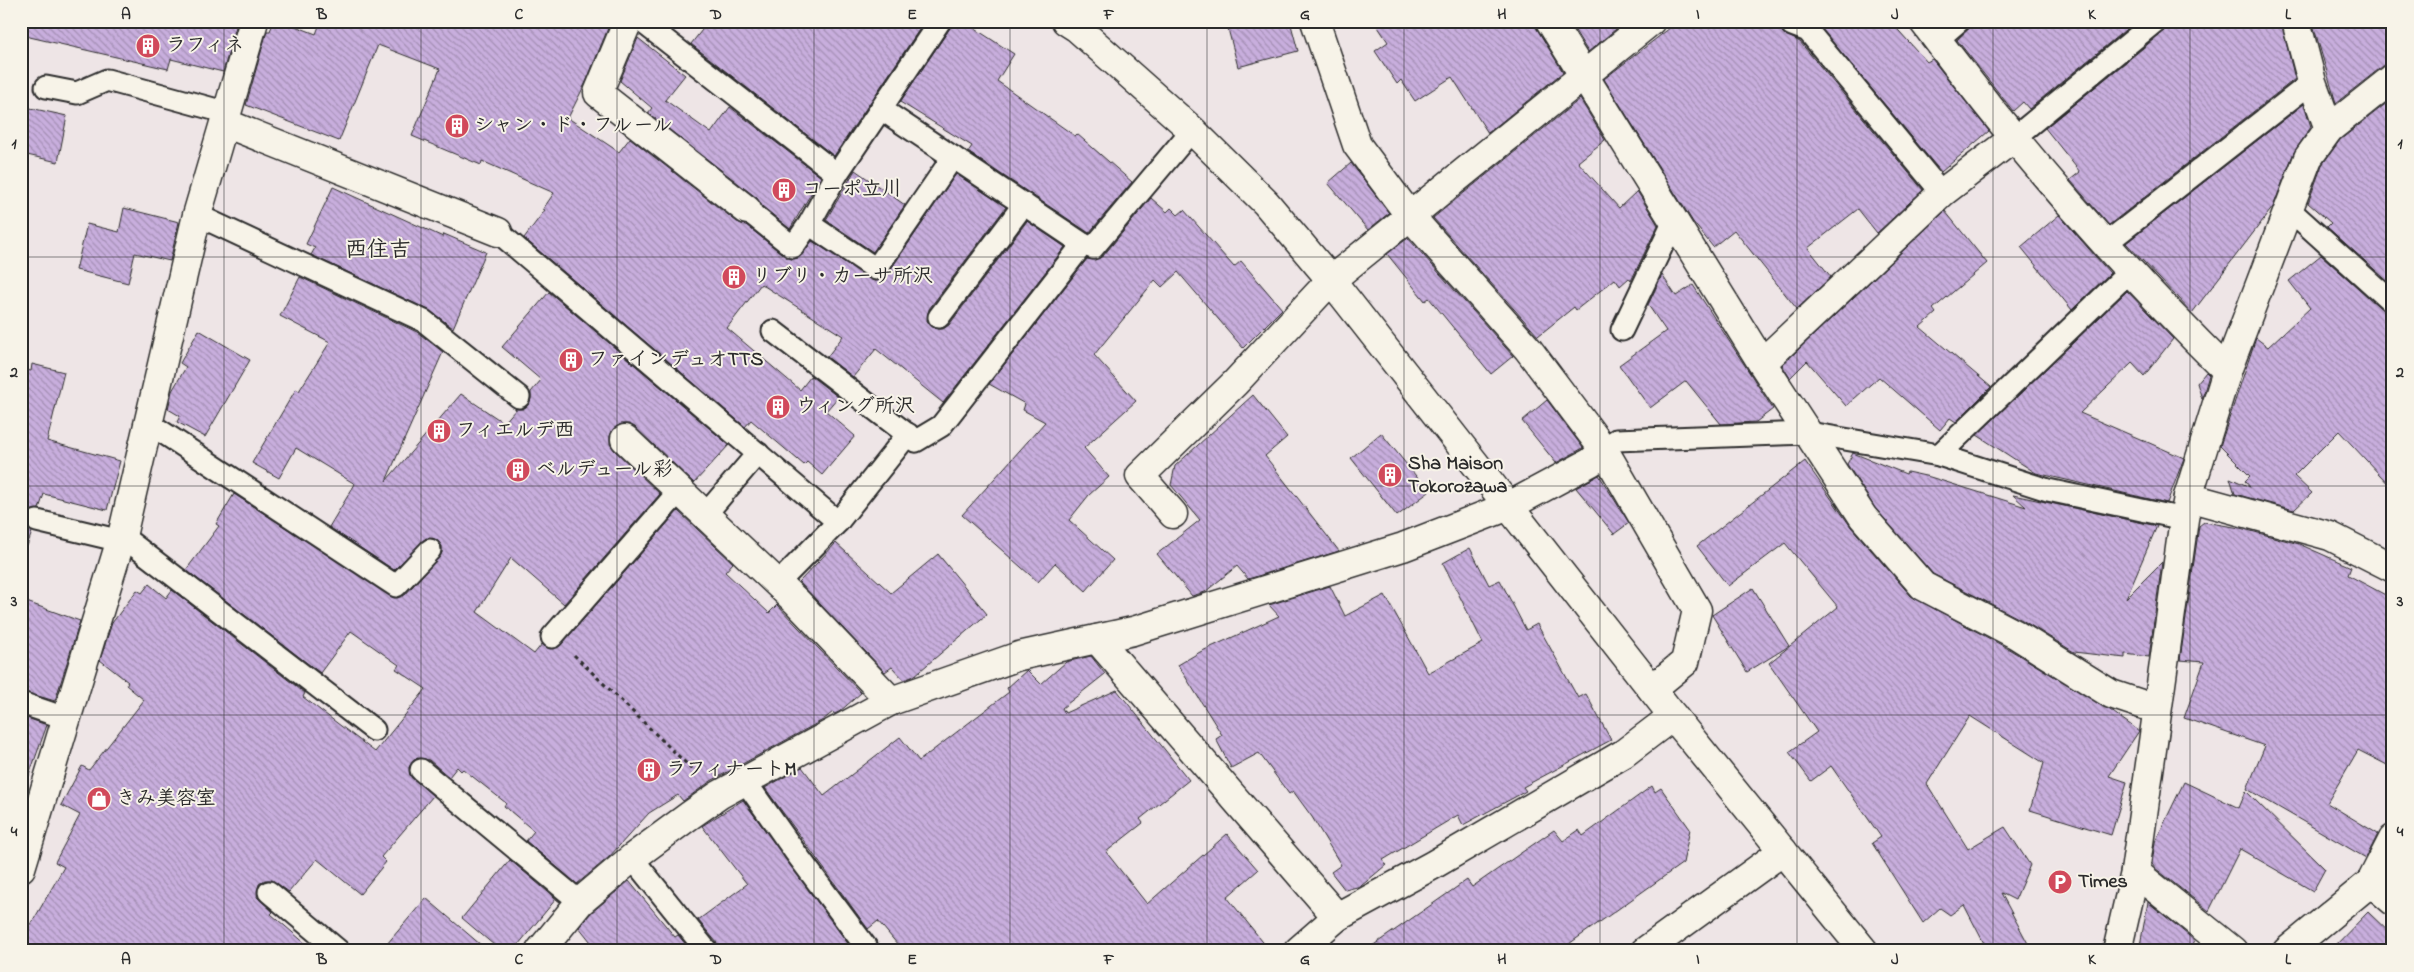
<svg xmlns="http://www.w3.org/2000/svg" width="2414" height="972" font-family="'Indie Flower','Klee One',sans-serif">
<defs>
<pattern id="building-back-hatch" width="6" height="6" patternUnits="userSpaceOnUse" patternTransform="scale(1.25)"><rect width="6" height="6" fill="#c8aedd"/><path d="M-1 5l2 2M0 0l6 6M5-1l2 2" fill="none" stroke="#a38eb3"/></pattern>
</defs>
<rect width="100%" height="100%" fill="#eee5e6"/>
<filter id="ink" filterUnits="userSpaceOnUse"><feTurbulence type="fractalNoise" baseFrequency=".02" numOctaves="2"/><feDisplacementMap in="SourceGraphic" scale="10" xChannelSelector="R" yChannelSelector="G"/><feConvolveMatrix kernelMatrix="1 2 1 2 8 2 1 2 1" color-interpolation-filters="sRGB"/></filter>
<g filter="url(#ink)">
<!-- building -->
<g fill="url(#building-back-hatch)" stroke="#2b2b2b">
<polygon points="21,21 230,21 237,23 223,72 171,59 168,69 21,35"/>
<polygon points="274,21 282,21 316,34 321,21 611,21 586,82 568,118 619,152 630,138 737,222 746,225 786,257 792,259 798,258 812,241 875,281 881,280 886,276 956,174 1006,207 929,309 927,321 937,329 943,329 949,325 1027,221 1065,247 943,403 876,349 853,377 827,357 843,336 761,284 727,328 800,390 811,376 838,397 826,411 855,436 822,475 807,462 804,465 751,420 745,427 524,238 545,210 543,209 554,193 482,161 481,165 412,136 440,69 378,45 339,141 246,105 267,31 270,31"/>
<polygon points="709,21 925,21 834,156 691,44"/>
<polygon points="952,21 963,21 1014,54 997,81 1075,136 1077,134 1132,182 1089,233 968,152 972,146 900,102 950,28"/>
<polygon points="1226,21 1290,21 1298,51 1238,67"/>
<polygon points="1374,21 1534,21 1537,29 1563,72 1488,133 1452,77 1415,101 1401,80 1397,84 1375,51 1388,42"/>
<polygon points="1569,21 1619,21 1621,25 1588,52"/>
<polygon points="1679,21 1780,21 1783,33 1800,42 1923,190 1877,233 1858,209 1808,248 1831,277 1797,309 1734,230 1713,247 1693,222 1604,79"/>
<polygon points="1815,21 1890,21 1927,62 1932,59 1989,131 1941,172"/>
<polygon points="1977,21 2136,21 2029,109 2023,102 2013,111 1957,40"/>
<polygon points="2168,21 2281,21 2295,79 2109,225 2070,180 2080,172 2045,128 2164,31"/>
<polygon points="2312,21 2393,21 2393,63 2383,66 2336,103"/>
<polygon points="638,38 685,75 665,100 711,133 730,107 821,177 790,229 762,206 757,198 648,113 652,108 620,81"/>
<polygon points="2393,98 2393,286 2327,227 2331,223 2308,203 2322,165 2340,140"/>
<polygon points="1580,99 1605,140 1578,162 1619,208 1637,191 1658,225 1631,281 1629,278 1620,286 1615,279 1576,310 1574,307 1538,336 1433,218"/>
<polygon points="2304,104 2311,127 2294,152 2273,207 2192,313 2126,243"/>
<polygon points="21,106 67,116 58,162 27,155 27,151 21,150"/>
<polygon points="1351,163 1389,213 1368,230 1328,183"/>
<polygon points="855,170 905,205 873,252 826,220"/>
<polygon points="333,187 443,237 444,234 486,252 453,328 429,310 311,255 315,248 306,244"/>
<polygon points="1151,198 1167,212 1171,208 1178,215 1184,210 1234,267 1241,261 1282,309 1243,348 1178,272 1162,287 1155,280 1094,355 1136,401 1084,448 1109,477 1089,495 1069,520 1113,560 1086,591 1055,563 1038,582 962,515 1045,422 1023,410 1025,404 989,384 1087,259 1095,260 1103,256"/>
<polygon points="124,208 179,222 170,261 135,253 128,283 76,270 87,224 119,232"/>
<polygon points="1945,211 1987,263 1933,309 1936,313 1920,327 1991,387 1956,422 1950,418 1940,430 1879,377 1846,406 1807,361 1790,378 1782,365"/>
<polygon points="2059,215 2110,273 2072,310 2021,247"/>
<polygon points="1408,238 1513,356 1491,374 1429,298 1425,301 1387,254"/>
<polygon points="2321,255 2385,312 2393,315 2393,489 2339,431 2294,476 2312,493 2294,510 2235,494 2230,478 2250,487 2245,481 2250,476 2220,446 2256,338 2268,347 2310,308 2289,281"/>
<polygon points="1662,275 1676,296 1693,285 1773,409 1756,422 1721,424 1686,381 1650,408 1619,365 1666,331 1648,305"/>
<polygon points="300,277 417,332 443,352 386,481 461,394 504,423 516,409 523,409 528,405 531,399 531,392 541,380 502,347 549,292 729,445 694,483 635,427 629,424 621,424 613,429 610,436 610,444 614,450 660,494 564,604 511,558 477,612 534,654 542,644 550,649 561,645 678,511 733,563 725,572 769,613 777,605 861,693 839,712 834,714 833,712 823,720 711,781 683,801 678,795 649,813 609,857 577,884 526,841 534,831 504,806 506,803 463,769 461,771 457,767 449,777 429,760 417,758 409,767 410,775 433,796 381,857 386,862 360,894 317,859 289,892 272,880 265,880 259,884 257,897 273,912 271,914 314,951 21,951 21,942 64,867 55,862 80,815 61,805 82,766 89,770 144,700 126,685 128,682 100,660 112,623 137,590 142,593 149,584 166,598 172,590 305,693 303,697 375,752 426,689 396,669 399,665 351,631 320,673 186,570 219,526 216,524 234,494 394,598 405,595 442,553 442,546 438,541 426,538 394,570 329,527 355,484 296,448 279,478 252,463 296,389 299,391 330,342 280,316"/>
<polygon points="2127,291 2173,339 2144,376 2132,363 2080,413 2184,458 2167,503 2036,473 1977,435"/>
<polygon points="199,330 250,360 205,437 177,422 180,416 168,409 172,391 186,367 180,363"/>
<polygon points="32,364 64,372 47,441 120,461 107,510 44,494 39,509 28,512 25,518 25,525 32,532 27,546 21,546 21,369 31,371"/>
<polygon points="2206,372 2209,375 2202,399 2197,383"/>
<polygon points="1253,395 1287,437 1265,456 1339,551 1248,579 1237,566 1205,592 1192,596 1157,554 1200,520 1171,485 1175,466"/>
<polygon points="1547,400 1583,448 1556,463 1522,421"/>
<polygon points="1381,433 1429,492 1397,516 1351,458"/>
<polygon points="1853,453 1906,474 1907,472 1930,477 2026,507 2013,495 2157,526 2126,598 2162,562 2149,657 2125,654 2125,658 2074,652 2022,620 1933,574 1875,508 1847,464"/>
<polygon points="1805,461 1851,527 1911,596 2007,648 2110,710 2139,731 2109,776 2127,782 2111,835 2030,810 2044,763 1970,716 1927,784 1968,849 2005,827 2030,865 2015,900 2001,893 2032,951 1988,951 1964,905 1950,915 1940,908 1923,923 1872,843 1881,837 1831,766 1811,781 1789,752 1817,732 1769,663 1838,607 1785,543 1728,586 1697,546"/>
<polygon points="1599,475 1629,523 1614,534 1576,488"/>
<polygon points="2204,522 2240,528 2299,544 2351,567 2348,575 2393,599 2393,768 2358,750 2327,803 2378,834 2366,858 2247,789 2265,746 2184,718 2204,662 2180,660 2199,526"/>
<polygon points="836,543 891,593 938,554 987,614 914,676 904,680 892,667 885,672 799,582"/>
<polygon points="1470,548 1489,585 1500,580 1526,630 1537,624 1578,698 1586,694 1611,740 1523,787 1526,791 1463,825 1458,815 1383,860 1386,865 1361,886 1345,890 1331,872 1341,865 1312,817 1293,791 1289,794 1259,753 1231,768 1216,739 1222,735 1178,665 1200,652 1279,616 1269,605 1330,586 1345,616 1385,595 1428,673 1483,643 1443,563"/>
<polygon points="1753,588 1789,646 1747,672 1712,615"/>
<polygon points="21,600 80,621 55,701 21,691"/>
<polygon points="1091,656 1105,674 1062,708 1065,713 1117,690 1189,780 1140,819 1143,823 1106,852 1147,904 1227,834 1258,870 1227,897 1270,951 903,951 878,921 868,929 765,788 802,767 824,796 900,737 919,761 1009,692 1007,688 1027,670 1041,684 1066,662"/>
<polygon points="21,716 47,725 26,784 21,784"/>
<polygon points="2184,782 2239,808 2246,791 2325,869 2313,891 2240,849 2209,911 2155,868 2152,864 2155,842"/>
<polygon points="1652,786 1655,792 1661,788 1690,829 1683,863 1559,951 1365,951 1467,880 1472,887 1554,830 1563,841 1579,830 1583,836"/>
<polygon points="743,800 849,945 841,951 719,951 717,943 698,920 747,884 702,826"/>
<polygon points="510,860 560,902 556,899 513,951 501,951 462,918"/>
<polygon points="629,881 675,937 678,935 691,951 598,951 579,927 591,913"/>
<polygon points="426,898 488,951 381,951"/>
<polygon points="2148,902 2194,940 2189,951 2139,951"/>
<polygon points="2368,912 2393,936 2393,951 2330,951"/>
</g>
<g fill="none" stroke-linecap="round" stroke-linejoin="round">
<defs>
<g id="service">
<polyline points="641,21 837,174 940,21"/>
<polyline points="1792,25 1808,31 1942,193"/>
<polyline points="1937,40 1959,21"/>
<polyline points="46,87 77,93 107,80 228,113"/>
<polyline points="881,109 1083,244"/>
<polyline points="2015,137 2156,21"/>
<polyline points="747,210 793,247 809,224 837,174"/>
<polyline points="2290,210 2393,303"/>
<polyline points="197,215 424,321 519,397"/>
<polyline points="809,224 876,269 953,157"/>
<polyline points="498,232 838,522"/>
<polyline points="2105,244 2312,82"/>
<polyline points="939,317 1024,204"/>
<polyline points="1622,330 1674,221"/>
<polyline points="773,331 916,441 941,426 1083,244 1093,248 1192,130"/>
<polyline points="147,422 396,586 430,550"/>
<polyline points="1604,450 1616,440 1809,433 1939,455 2048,490 2184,519"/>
<polyline points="1939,455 2129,272"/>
<polyline points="705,515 758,453"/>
<polyline points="37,521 121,541"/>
<polyline points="122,536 374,730"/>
<polyline points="777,584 838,522 908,434"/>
<polyline points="552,637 680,490"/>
<polyline points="21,703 68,719"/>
<polyline points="421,770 580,902"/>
<polyline points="745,781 795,852 869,951"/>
<polyline points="632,858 707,951"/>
<polyline points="269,892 339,951"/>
</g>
<g id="minor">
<polyline points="628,21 598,93 747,210"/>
<polyline points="1315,21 1357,145 1410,216 1528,349 1604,450 1697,610 1685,662 1652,689"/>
<polyline points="1550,21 1762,363 1863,517 1923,586 2015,634 2111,694 2156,709"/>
<path d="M 1923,21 C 2015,145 2117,263 2227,371"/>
<polyline points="2296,21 2312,82 2329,129"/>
<polyline points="225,123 498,232"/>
<polyline points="1762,363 1942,193 2015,137"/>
<polyline points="625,439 797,602 891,701"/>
<polyline points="2188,497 2330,536 2393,568"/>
<polyline points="1173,514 1140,476 1235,383 1331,280 1651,21"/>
<polyline points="1097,639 1337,917"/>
<polyline points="21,868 122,536 197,215 254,21"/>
<polyline points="2135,872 2233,951"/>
<polyline points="2371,882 2393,901"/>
<polyline points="540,951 580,902 632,858 689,816 719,795 891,701 1019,656 1133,631 1403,547 1509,506 1591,462 1604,450"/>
<polyline points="1298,951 1337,917 1433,865 1623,754 1673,716"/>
<polyline points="2117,951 2135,872 2184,519 2188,497 2227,371 2308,158 2329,129 2393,78"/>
<polyline points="2287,951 2371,882 2393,839"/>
</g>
<g id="tertiary">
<polyline points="1066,21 1077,28 1192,130 1266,203 1331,280 1673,716 1864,951"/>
<polyline points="1645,951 1783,851"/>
</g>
</defs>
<!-- service casing -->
<use href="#service" stroke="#2b2b2b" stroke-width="25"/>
<!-- minor casing -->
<use href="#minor" stroke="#2b2b2b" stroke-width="31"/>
<!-- tertiary casing -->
<use href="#tertiary" stroke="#2b2b2b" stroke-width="31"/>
<!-- path -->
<polyline stroke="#2b2b2b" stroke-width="3" stroke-dasharray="4 4" stroke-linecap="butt" points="574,655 695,772"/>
<!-- service -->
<use href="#service" stroke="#f7f3e8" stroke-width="21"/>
<!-- minor -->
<use href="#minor" stroke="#f7f3e8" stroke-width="28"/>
<!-- tertiary -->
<use href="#tertiary" stroke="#f7f3e8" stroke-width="28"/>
</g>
</g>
<!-- grid -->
<path fill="none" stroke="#2b2b2b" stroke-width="1" stroke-opacity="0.55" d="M 224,21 L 224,951M 421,21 L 421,951M 617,21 L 617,951M 814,21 L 814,951M 1010,21 L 1010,951M 1207,21 L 1207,951M 1404,21 L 1404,951M 1600,21 L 1600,951M 1797,21 L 1797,951M 1993,21 L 1993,951M 2190,21 L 2190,951M 21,257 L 2393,257M 21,486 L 2393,486M 21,715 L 2393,715"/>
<!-- icons -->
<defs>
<symbol id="building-disc" viewBox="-11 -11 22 22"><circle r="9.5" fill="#d1495b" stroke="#f7f3e8"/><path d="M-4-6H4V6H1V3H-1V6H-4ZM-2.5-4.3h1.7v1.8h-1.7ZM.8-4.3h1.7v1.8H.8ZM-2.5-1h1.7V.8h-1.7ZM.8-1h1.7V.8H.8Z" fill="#fff"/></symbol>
<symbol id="shop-disc" viewBox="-11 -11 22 22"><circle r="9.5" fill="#d1495b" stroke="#f7f3e8"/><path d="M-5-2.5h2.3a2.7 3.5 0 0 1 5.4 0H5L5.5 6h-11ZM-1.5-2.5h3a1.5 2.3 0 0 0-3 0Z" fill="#fff"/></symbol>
<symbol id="parking-disc" viewBox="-11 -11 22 22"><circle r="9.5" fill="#d1495b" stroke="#f7f3e8"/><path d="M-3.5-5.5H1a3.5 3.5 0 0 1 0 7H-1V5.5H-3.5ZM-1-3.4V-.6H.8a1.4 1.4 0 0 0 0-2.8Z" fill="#fff"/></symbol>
</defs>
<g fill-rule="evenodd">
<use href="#building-disc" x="134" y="32" width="28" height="28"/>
<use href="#building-disc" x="443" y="112" width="28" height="28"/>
<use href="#building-disc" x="770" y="176" width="28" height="28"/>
<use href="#building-disc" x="720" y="263" width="28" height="28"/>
<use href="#building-disc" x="557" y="346" width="28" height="28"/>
<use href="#building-disc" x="764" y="393" width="28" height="28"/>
<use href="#building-disc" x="425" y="417" width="28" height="28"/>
<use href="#building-disc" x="504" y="456" width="28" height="28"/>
<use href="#building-disc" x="1376" y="461" width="28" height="28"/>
<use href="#building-disc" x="635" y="756" width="28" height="28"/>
<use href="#shop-disc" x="85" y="785" width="28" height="28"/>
<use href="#parking-disc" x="2046" y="868" width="28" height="28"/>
</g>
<g text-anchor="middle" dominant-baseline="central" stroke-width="4" stroke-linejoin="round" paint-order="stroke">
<!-- poi labels -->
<g font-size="20" font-weight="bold" fill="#2b2b2b" stroke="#f7f3e8" text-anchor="start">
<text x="166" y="46">ラフィネ</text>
<text x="474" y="126">シャン・ド・フルール</text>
<text x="802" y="190">コーポ立川</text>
<text x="752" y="277">リブリ・カーサ所沢</text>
<text x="588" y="360">ファインデュオTTS</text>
<text x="796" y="407">ウィング所沢</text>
<text x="456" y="431">フィエルデ西</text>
<text x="1408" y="464">Sha Maison<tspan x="1408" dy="23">Tokorozawa</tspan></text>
<text x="536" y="470">ベルデュール彩</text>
<text x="666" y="770">ラフィナートM</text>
<text x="116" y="799">きみ美容室</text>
<text x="2078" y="882">Times</text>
</g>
<!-- quarter labels -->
<g font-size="22" font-weight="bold" fill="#2b2b2b" stroke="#f7f3e8">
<text x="378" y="251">西住吉</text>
</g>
</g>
<!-- margin -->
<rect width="2414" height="972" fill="none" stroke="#f7f3e8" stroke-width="55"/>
<rect x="28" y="28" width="2358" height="916" fill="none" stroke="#2b2b2b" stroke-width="2"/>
<g font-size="16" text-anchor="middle" font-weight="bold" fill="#2b2b2b">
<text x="126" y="19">A</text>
<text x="322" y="19">B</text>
<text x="519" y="19">C</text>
<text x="716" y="19">D</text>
<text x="912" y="19">E</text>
<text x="1109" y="19">F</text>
<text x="1305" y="19">G</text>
<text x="1502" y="19">H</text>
<text x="1698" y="19">I</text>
<text x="1895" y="19">J</text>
<text x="2092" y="19">K</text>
<text x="2288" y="19">L</text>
<text x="14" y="148">1</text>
<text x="2400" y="148">1</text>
<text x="14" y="377">2</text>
<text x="2400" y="377">2</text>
<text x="14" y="606">3</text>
<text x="2400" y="606">3</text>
<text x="14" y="836">4</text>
<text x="2400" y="836">4</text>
<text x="126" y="964">A</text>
<text x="322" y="964">B</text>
<text x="519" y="964">C</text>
<text x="716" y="964">D</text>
<text x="912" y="964">E</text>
<text x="1109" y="964">F</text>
<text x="1305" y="964">G</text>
<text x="1502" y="964">H</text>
<text x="1698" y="964">I</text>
<text x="1895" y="964">J</text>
<text x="2092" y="964">K</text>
<text x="2288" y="964">L</text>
</g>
</svg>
